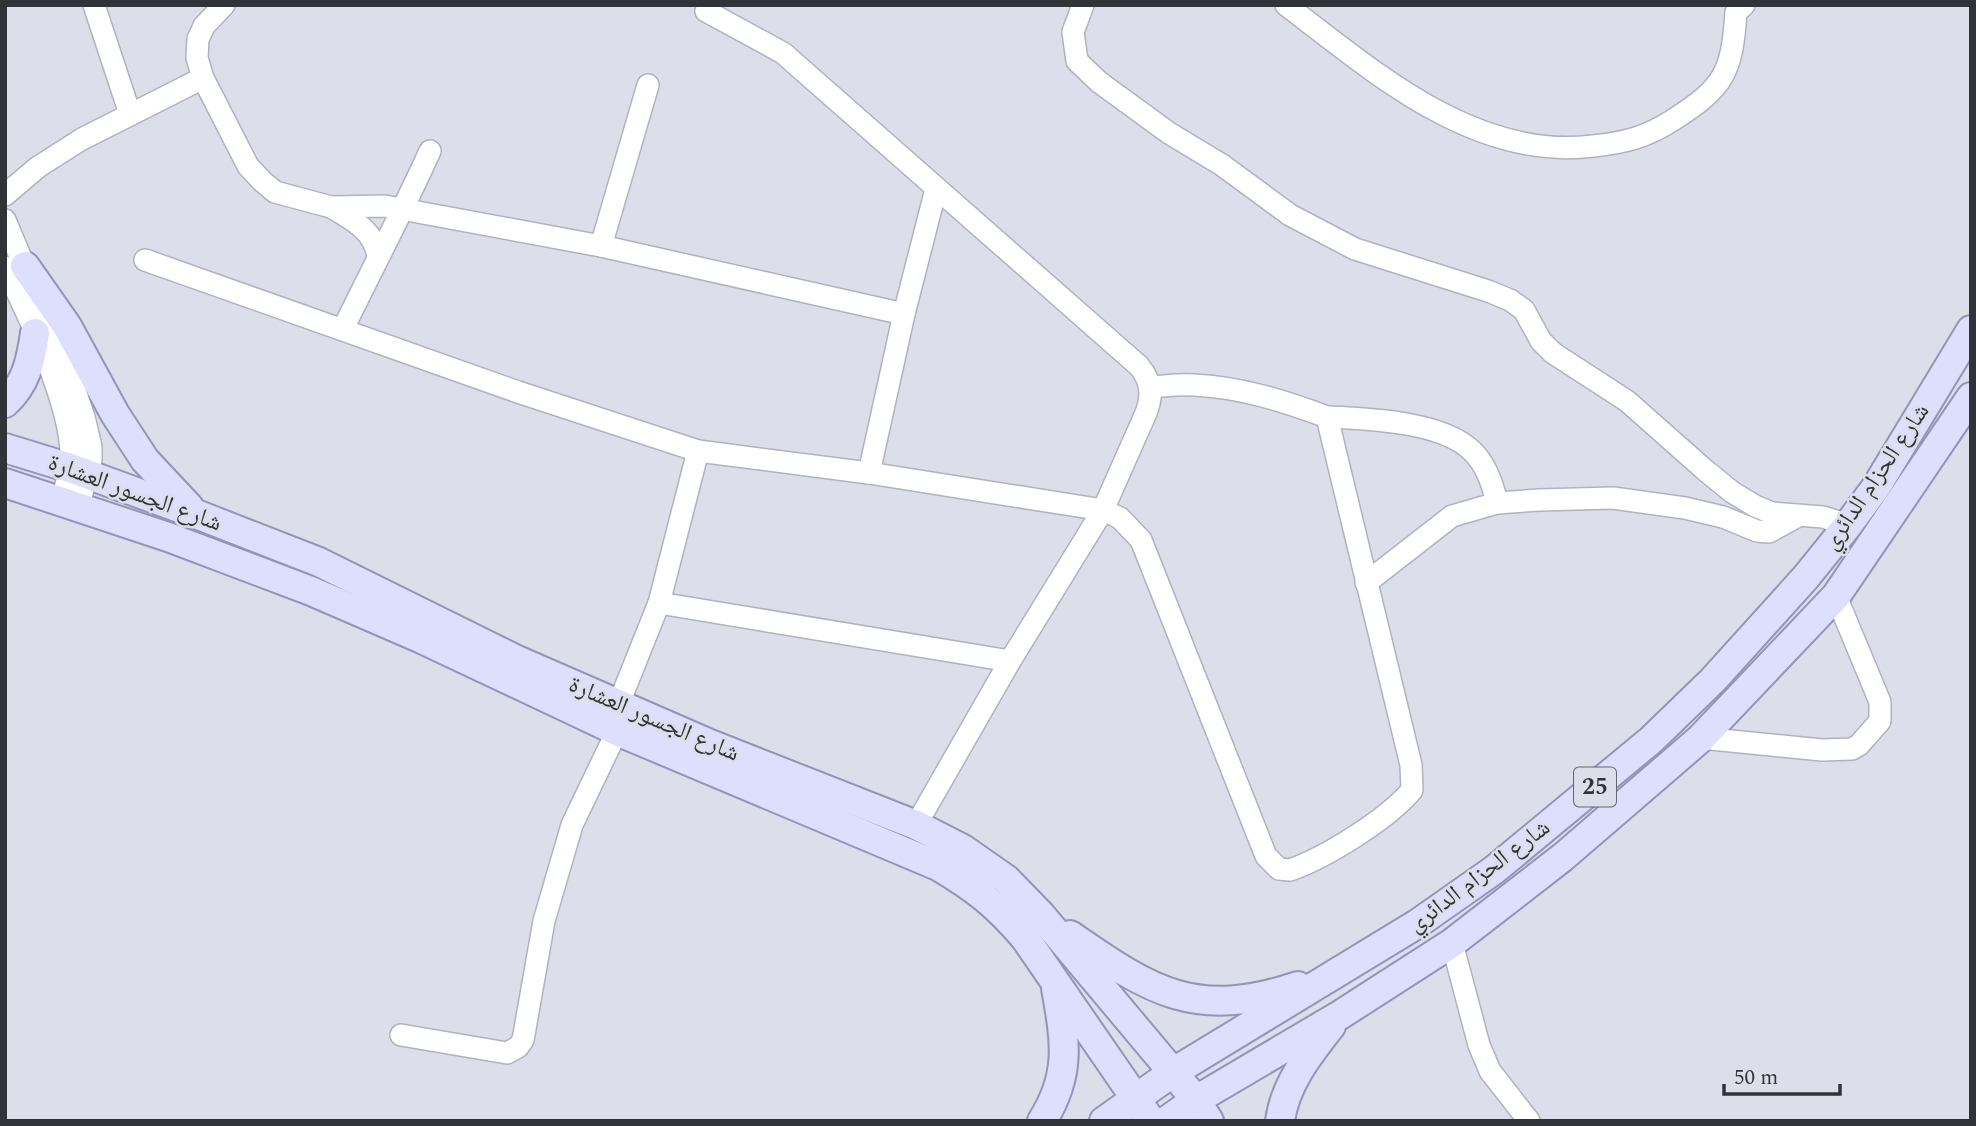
<svg xmlns="http://www.w3.org/2000/svg" width="1976" height="1126" font-family="Spectral,'Noto Naskh Arabic',serif">
<rect width="100%" height="100%" fill="#dcdee9"/>
<g fill="none" stroke-linecap="round" stroke-linejoin="round">
<defs>
<g id="minor">
<polyline points="94,5 130,114"/>
<polyline points="224,5 204,26 198,39 197,58 203,78 248,166 262,181 275,192 331,207 385,206 601,246 904,314"/>
<polyline points="1083,5 1073,32 1077,61 1099,82 1169,133 1222,165 1290,215 1355,249 1488,291 1510,300 1524,310 1541,341 1553,353 1627,401 1705,470 1732,492 1755,506 1772,513 1823,517 1848,525"/>
<path d="M 1286,5 C 1374,72 1475,161 1593,146 C 1624,143 1647,137 1673,120 C 1725,87 1732,72 1736,12 L 1744,5"/>
<path d="M 706,11 L 783,53 L 1139,366 C 1151,380 1153,396 1146,413 L 1103,510 L 1010,661 L 916,825"/>
<polyline points="5,195 38,167 82,139 203,78"/>
<path d="M 333,208 C 354,221 373,230 378,256"/>
<polyline points="5,220 70,375 84,417 91,447 91,460 78,508"/>
<polyline points="601,246 648,85"/>
<path d="M 145,260 L 518,392 L 698,451 L 869,473 L 1103,510 L 1120,518 L 1141,540 L 1266,856 L 1279,869 L 1290,870 C 1325,858 1388,819 1412,790 L 1411,765 L 1327,417 C 1284,401 1240,387 1194,385 C 1180,384 1165,386 1150,387"/>
<path d="M 5,267 C 28,314 71,404 71,455 C 71,472 65,487 61,503"/>
<path d="M 343,329 C 372,269 403,211 430,151"/>
<path d="M 1327,417 C 1367,419 1442,421 1472,451 C 1486,464 1493,485 1497,503"/>
<polyline points="869,473 904,314 936,189"/>
<polyline points="1366,583 1452,516 1497,503 1539,500 1613,498 1685,508 1723,517 1757,531 1769,532 1798,516"/>
<polyline points="659,603 1010,661"/>
<polyline points="619,703 659,603 698,451"/>
<polyline points="1701,738 1822,750 1852,749 1859,745 1880,721 1880,702 1836,596"/>
<polyline points="1452,943 1479,1045 1490,1071 1529,1121"/>
<polyline points="401,1035 507,1053 518,1047 523,1040 544,921 572,825 617,731"/>
</g>
<g id="major">
<polyline points="25,266 67,326 115,414 145,460 189,507"/>
<path d="M 5,403 C 26,384 31,361 35,333"/>
<polyline points="5,448 70,468 196,514 319,562 517,660 710,744 916,825 963,849 1006,879 1041,915 1196,1100 1209,1121"/>
<path d="M 5,483 L 168,537 L 311,591 L 422,639 L 617,731 L 938,866 C 975,888 996,904 1025,938 L 1151,1121"/>
<path d="M 1070,935 C 1152,992 1196,1020 1298,986"/>
<path d="M 1042,1121 C 1072,1074 1065,1040 1056,988"/>
<polyline points="1104,1121 1172,1073 1417,924 1494,870 1651,740 1713,680 1806,577 1848,525 1876,487 1971,330"/>
<polyline points="1166,1121 1196,1100 1340,1015 1452,943 1563,857 1701,738 1836,596 1971,397"/>
<path d="M 1280,1121 C 1285,1084 1309,1054 1331,1026"/>
</g>
</defs>
<!-- minor casing -->
<use href="#minor" stroke="#b0b3be" stroke-width="24"/>
<!-- major casing -->
<use href="#major" stroke="#9295b7" stroke-width="32"/>
<!-- minor -->
<use href="#minor" stroke="#fff" stroke-width="21"/>
<!-- major -->
<use href="#major" stroke="#dddffd" stroke-width="28"/>
</g>
<g text-anchor="middle" dominant-baseline="central" stroke-width="5" stroke-linejoin="round" paint-order="stroke">
<!-- shield labels -->
<rect fill="#dcdee9" stroke="#65666d" stroke-width="2" x="1574" y="767.5" width="42" height="39" rx="5"/>
<g font-size="23" font-weight="bold" fill="#323338">
<text x="1595" y="787">25</text>
</g>
<!-- street labels -->
<g font-size="24" fill="#323338" stroke="#dcdee9">
<text transform="translate(1876 477) rotate(-56)">شارع الحزام الدائري</text>
<text transform="translate(135 493) rotate(20)">شارع الجسور العشارة</text>
<text transform="translate(654 719) rotate(23)">شارع الجسور العشارة</text>
<text transform="translate(1479 876) rotate(-37)">شارع الحزام الدائري</text>
</g>
</g>
<!-- border -->
<rect width="1976" height="1126" fill="none" stroke="#323338" stroke-width="14"/>
<!-- scale -->
<path d="M1724 1084v10h116v-10" fill="none" stroke="#323338" stroke-width="3.5"/>
<text x="1734" y="1084" font-size="21" fill="#323338" stroke="#dcdee9" stroke-width="5" paint-order="stroke">50 m</text>
</svg>
